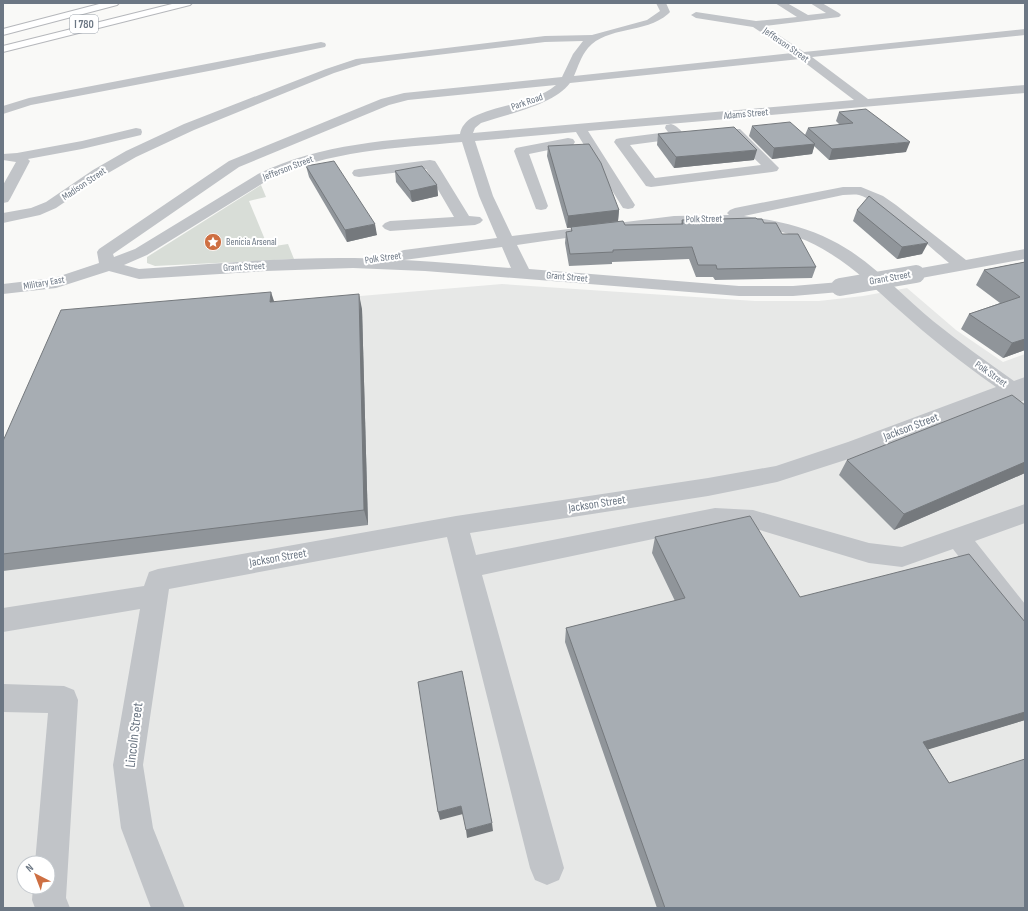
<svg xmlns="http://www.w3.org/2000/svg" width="1028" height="911" font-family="'Sofia Sans Condensed',sans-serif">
<rect width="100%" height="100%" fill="#f9f9f7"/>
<!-- built -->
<path fill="#e7e8e7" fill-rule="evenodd" d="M 502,284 L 755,301 L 819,301 L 863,296 L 907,288 L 956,330 L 1003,362 L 1025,354 L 1025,908 L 3,908 L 3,439 L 206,309 ZM 24,863 L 48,863 L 48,887 L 24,887 Z"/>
<!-- green -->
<polygon fill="#d8ddd7" points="261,185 266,197 249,201 268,247 288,244 294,259 155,266 147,263 147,257"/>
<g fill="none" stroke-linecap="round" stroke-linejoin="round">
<defs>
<g id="highway">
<polygon points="103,3 119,3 117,5 3,35 3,29"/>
<polygon points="176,3 192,3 190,5 3,52 3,46"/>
</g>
</defs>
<!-- highway casing -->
<use href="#highway" stroke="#b5b7bb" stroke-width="2"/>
<!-- minor -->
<g fill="#c1c4c8" fill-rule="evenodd">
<path d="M 656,3 L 666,3 L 670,12 L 668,14 C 645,34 607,26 588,48 C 581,56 578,67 574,76 L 792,53 L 753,27 L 696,18 L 691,15 L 696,12 L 756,21 L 797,17 L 775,3 L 787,3 L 808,15 L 826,13 L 810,3 L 822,3 L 839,13 L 841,15 L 839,17 L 765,26 L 804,52 L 1025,29 L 1025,35 L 812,57 L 868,99 L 1025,85 L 1025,93 L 588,131 L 635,205 L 633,208 L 628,209 L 623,208 L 621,205 L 576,132 L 475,141 L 493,196 L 512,236 L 674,216 L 729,215 L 727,213 L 730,210 L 735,208 L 843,187 L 861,187 L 883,196 L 896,205 L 966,260 L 1025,249 L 1025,259 L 916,279 L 910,278 L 908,274 L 910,270 L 949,263 C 930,247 880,201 859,195 C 854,194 848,195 843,195 L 744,216 C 774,220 804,226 831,240 C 870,259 900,294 933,321 C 959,342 987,362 1014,381 L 1025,377 L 1025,400 L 1020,402 L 1009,397 L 864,454 L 777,482 L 708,496 L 470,533 L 476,555 L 715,508 L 753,510 L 869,543 L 902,547 L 1025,504 L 1025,523 L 975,541 L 1025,604 L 1025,636 L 1016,632 L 953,549 L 902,567 L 869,563 L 753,528 L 715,526 L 482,575 L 564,868 L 559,880 L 547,885 L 535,880 L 530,868 L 447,537 L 169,589 L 143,765 L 153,828 L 185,908 L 151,908 L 121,828 L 113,765 L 140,609 L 3,632 L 3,608 L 144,586 L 149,572 L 158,569 L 456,516 L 708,478 L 776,466 L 848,442 L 996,387 C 962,363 930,338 899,310 C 877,291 856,269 831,254 C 768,213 690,222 619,231 C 585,235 551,240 517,245 L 529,269 L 739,286 L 793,286 L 840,282 L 846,283 L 849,287 L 846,291 L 840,292 L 793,296 L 739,296 L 425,271 L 353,268 L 266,271 L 139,279 L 109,271 L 56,288 L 3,294 L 3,284 L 54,278 L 99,263 L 97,252 L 99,249 L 229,161 L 381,99 L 404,93 L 562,77 L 573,54 L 583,41 L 545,42 L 362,64 L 334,73 L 194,130 L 136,157 L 103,176 L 56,208 L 40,215 L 3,223 L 3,213 L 31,208 L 46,202 L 93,170 L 126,151 L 184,124 L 326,69 L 356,59 L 545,36 L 592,35 L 647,20 L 660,11 ZM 800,59 L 854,100 L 473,133 L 475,128 L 481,123 C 507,114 554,105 570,83 ZM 556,85 C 533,104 499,104 473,117 C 466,121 461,127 460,134 C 391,140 321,143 258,174 L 135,249 L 114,257 L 113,254 L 239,167 L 389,105 L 408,100 ZM 462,142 L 479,196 L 497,238 L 404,250 L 398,252 L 396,255 L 398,258 L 404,260 L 502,247 L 511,268 C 459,264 406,259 354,258 C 283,257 210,264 139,269 L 124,265 L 147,255 L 268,180 C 328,150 396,148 462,142 Z"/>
<polygon points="321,42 325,43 326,45 325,47 214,70 31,105 3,114 3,106 29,98"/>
<path d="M 671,124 C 677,126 681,130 684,135 L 683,138 L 630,145 L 655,178 L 761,165 L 730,135 L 729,132 L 730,129 L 740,129 L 779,168 L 777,171 L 772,172 L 651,187 L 646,186 L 614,142 L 616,139 L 621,138 L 668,132 L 665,128 L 666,125 Z"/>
<polygon points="136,128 141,129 142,132 141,135 82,149 28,159 30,161 10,199 8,202 3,203 3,185 16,162 3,160 3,154 17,153 82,141"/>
<polygon points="568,138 573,139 575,142 573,145 529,154 548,206 546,209 541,210 536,209 514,151 516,148 521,147"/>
<polygon points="430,160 435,161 437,164 469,216 480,217 483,220 480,223 475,225 390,231 385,229 382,226 385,223 390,221 454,217 426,169 359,177 354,176 352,173 354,170 359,169"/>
<polygon points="3,684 64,686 74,690 78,700 66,898 70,908 35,908 32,900 33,887 48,887 48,863 35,863 48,713 3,712"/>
</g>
<!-- highway -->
<use href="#highway" fill="#fff" fill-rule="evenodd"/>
<!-- minor-bridge -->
<polyline stroke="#c1c4c8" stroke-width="18" points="840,287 916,274"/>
</g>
<!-- wall -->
<g fill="#90959a">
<polygon points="839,112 906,152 829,160 814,146 812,154 772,159 749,136 752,126 805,135 808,128 840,125 836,121"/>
<polygon points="658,134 754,160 674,168 657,145"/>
<polygon points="548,146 619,210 618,221 625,225 681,224 682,220 757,219 782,234 816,267 812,278 715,280 713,277 696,277 689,259 612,262 612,264 569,266 565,243 566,232 571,232 571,227 599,224 567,228 547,156"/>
<polygon points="306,166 377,235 347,242 309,177"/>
<polygon points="395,171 437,185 438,196 412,202 396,182"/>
<polygon points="857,210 922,254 897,259 853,221"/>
<polygon points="1025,262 1025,350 1003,358 961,329 969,314 1000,303 976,285 984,270"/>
<polygon points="274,302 362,309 368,525 3,571 3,441"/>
<polygon points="1025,405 1025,473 894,530 839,475 847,460"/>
<polygon points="655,537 800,597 1025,622 1025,720 928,749 949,783 1025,908 657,908 565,642 566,628 675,601 652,553"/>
</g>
<!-- shaded-wall -->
<g fill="#75797d">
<polygon points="910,142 906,152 829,160 832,149"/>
<polygon points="815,144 812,154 772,159 774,148"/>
<polygon points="757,150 754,160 674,168 676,157"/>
<polygon points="437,185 438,196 412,202 410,191"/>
<polygon points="619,210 618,221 567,228 568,216"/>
<polygon points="375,224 377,235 347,242 345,230"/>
<polygon points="928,243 922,254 897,259 902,247"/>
<polygon points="271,292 276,307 270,302"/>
<polygon points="359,294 362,309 368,525 364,510"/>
<polygon points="1025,339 1025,350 1003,358 1012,343"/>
<polygon points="1025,462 1025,473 894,530 904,514"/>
<polygon points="1025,712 1025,720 910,755 923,742"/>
<polygon points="461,806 463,814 440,820 438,812"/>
<polygon points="492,823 493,831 467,838 466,830"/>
</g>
<!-- building -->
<g fill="#a7adb3" stroke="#75797d">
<polygon points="866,109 910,142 832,149 808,128 853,123 839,112"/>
<polygon points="790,122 815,144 774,148 752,126"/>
<polygon points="734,127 757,150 676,157 658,134"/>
<polygon points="589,144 601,163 619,210 568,216 548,146"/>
<polygon points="334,161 375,224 345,230 306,166"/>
<polygon points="422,166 437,185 410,191 395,171"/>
<polygon points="869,196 928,243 902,247 857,210"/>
<polygon points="756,218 757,219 762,219 764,223 776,223 782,234 798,234 816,267 717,269 716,265 698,265 692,247 613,250 613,252 570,254 566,232 572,231 571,227 623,221 625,225 683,224 682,220"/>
<polygon points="1025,262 1025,339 1012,343 969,314 1020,297 984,270"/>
<polygon points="271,292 270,302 359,294 364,510 3,554 3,441 61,310"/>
<polygon points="1012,395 1025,405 1025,462 904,514 847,460"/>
<polygon points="750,516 800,597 969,554 1025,622 1025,712 923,742 949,783 1025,759 1025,908 665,908 566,628 685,598 655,537"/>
<polygon points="462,671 492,823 466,830 461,806 438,812 418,682"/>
</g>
<!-- icons -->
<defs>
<symbol id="sight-disc" viewBox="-11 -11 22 22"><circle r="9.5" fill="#ce6f42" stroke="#fff"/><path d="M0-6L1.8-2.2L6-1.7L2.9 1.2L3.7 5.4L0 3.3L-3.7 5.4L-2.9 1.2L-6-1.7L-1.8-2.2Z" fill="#fff"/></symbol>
</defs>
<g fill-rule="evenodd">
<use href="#sight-disc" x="203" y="232" width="20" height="20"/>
</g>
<g text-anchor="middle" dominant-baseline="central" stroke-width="4" stroke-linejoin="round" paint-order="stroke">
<!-- far-street labels -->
<g font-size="10" fill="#6c7784" stroke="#fff">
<text transform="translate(786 45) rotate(35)">Jefferson Street</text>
<text transform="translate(527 102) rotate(-19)">Park Road</text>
<text transform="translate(746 114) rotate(-5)">Adams Street</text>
<text transform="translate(288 168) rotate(-21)">Jefferson Street</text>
<text transform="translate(84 184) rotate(-34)">Madison Street</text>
<text transform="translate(704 219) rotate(-1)">Polk Street</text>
<text transform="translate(383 258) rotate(-8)">Polk Street</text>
<text transform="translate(244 267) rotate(-3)">Grant Street</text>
<text transform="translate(567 277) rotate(5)">Grant Street</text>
<text transform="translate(890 278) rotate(-10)">Grant Street</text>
<text transform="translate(44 283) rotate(-10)">Military East</text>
<text transform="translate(991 374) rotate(35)">Polk Street</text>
</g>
<!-- far-poi labels -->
<g font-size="10" fill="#6c7784" stroke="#fff" text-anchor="start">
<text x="226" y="242">Benicia Arsenal</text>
</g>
<!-- shield labels -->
<rect fill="#fff" stroke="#98a0a9" stroke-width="1" x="70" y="15" width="28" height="18" rx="3"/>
<g font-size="11" font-weight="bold" fill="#6c7784">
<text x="84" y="24">I 780</text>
</g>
<!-- street labels -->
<g font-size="12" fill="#6c7784" stroke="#fff">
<text transform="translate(911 427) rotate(-21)">Jackson Street</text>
<text transform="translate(597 504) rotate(-9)">Jackson Street</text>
<text transform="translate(278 558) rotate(-10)">Jackson Street</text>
</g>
<!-- near-street labels -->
<g font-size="14" fill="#6c7784" stroke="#fff">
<text transform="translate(134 735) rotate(-83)">Lincoln Street</text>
</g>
</g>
<!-- border -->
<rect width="1028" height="911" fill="none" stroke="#6c7784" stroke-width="8"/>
<!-- north arrow -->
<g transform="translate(36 875) rotate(318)"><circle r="19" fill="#ffffff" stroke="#c4c9ce"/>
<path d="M0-3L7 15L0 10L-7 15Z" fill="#ce6f42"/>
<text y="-6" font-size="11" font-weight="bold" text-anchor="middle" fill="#6c7784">N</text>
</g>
</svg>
